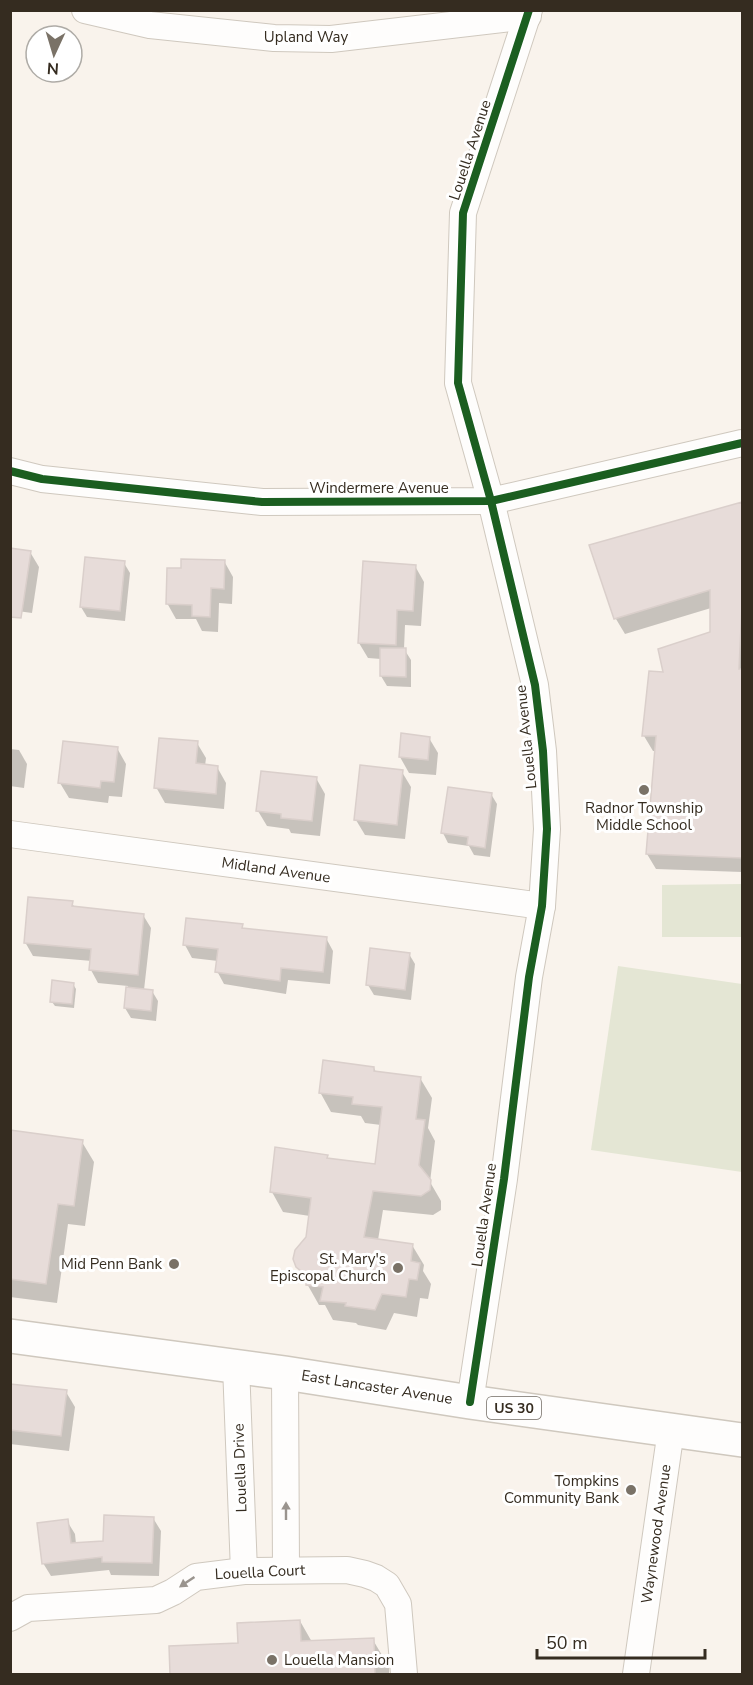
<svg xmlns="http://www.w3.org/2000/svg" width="753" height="1685" font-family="'Nunito Sans',sans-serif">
<rect width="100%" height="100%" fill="#f9f3ec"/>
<!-- green -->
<g fill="#e4e6d4">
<polygon points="742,884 742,937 662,937 662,885"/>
<polygon points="618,966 742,984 742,1172 591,1150"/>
</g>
<!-- shadow -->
<g fill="#0003">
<polygon points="742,503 742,872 656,869 647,854 656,751 653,751 644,736 711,633 711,608 625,634 616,619 591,546"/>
<polygon points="30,552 39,567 32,613 10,610"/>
<polygon points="224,561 233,577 232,604 219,603 218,632 202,631 196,619 176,619 167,603 183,570"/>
<polygon points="124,563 130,573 125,621 87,617 81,607"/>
<polygon points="415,566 424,582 421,626 405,625 404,649 411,660 411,687 387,686 381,676 381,659 368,658 359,643"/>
<polygon points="402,735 429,738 438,753 436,775 409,773 400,757"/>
<polygon points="197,743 206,758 205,766 217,767 226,783 224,809 165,803 156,787"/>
<polygon points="117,748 126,764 122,797 109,796 108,803 69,798 60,783"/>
<polygon points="10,749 19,750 27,764 24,788 10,786"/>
<polygon points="402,772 411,787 405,839 365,835 356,820"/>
<polygon points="316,778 325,794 320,836 291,833 289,829 267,826 258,811"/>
<polygon points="491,794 497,804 490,857 474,855 469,846 448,843 443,833"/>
<polygon points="72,903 75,908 143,915 151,928 144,990 152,991 158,1001 156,1021 131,1018 125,1008 128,986 98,983 91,970 92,961 33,956 25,942"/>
<polygon points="242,925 244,930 326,938 333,951 330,984 288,980 286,994 224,984 217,971 218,961 192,958 185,945"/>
<polygon points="409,954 415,964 411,1000 374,995 368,985"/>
<polygon points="73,984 76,989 74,1008 55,1006 52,1002"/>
<polygon points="374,1068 376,1072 420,1078 432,1098 428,1128 435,1141 430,1182 441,1201 441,1210 433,1215 383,1210 378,1240 412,1245 424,1265 423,1271 431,1284 428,1299 420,1298 417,1317 394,1313 386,1330 358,1325 356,1323 333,1320 325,1305 319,1305 297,1266 307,1238 310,1216 283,1212 272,1192 327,1156 329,1160 376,1166 381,1125 365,1123 361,1116 331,1112 320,1092"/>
<polygon points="10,1132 82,1142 94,1162 85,1226 68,1224 57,1303 10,1297"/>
<polygon points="10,1385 66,1392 75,1407 69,1451 10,1444"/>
<polygon points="153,1518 161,1531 159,1576 111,1575 109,1570 51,1576 43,1563 67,1521 75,1534 76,1544 105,1541"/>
<polygon points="300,1621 312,1642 373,1640 389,1667 389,1674 172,1674 170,1648 239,1645"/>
</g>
<!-- building -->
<g fill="#e7dcd9" stroke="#dacfcb" stroke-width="1.5">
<polygon points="742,502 742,605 739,669 742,669 742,858 646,854 656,736 642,736 649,671 663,672 658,649 710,632 710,590 614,619 589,545"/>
<polygon points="10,548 31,551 21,618 10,617"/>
<polygon points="85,557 125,561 120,611 80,607"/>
<polygon points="181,559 225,560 224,589 211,588 210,617 192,616 192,605 166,604 167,568 181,568"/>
<polygon points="363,561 416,565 413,611 397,610 396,645 358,643"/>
<polygon points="380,648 406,648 406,677 380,676"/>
<polygon points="401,733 430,737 428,760 399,757"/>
<polygon points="159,738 198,741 196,763 218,766 216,794 154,788"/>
<polygon points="63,741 118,747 114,782 101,781 100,788 58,783"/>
<polygon points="360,765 403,770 397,825 354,820"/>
<polygon points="261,771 317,777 312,821 281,818 281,814 256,811"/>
<polygon points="448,787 492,793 485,848 467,845 468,837 441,833"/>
<polygon points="28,897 73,901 72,906 144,914 138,975 89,970 91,949 24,943"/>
<polygon points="186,918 243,924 242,928 327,937 323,972 281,968 280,981 215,972 218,949 183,945"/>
<polygon points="370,948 410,953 405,990 366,985"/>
<polygon points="52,980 74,983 72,1004 50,1002"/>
<polygon points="126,987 153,990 151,1011 124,1008"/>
<polygon points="323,1060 374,1067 374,1071 421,1077 416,1119 425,1120 419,1165 431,1180 430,1190 421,1196 373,1191 364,1237 413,1244 411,1261 420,1263 417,1280 409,1279 406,1297 382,1294 375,1310 345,1306 346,1303 320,1301 323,1287 306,1285 307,1276 296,1267 293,1259 295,1250 306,1237 311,1198 270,1192 275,1147 328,1155 327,1158 375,1164 382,1107 352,1104 353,1097 319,1093"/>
<polygon points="10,1130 83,1140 74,1206 58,1204 46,1284 10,1279"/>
<polygon points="10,1384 67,1390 61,1436 10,1430"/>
<polygon points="104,1515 154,1517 152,1563 102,1562 102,1557 42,1564 37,1523 68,1519 71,1543 103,1541"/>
<polygon points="300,1620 301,1641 374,1638 375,1674 170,1674 169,1646 238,1643 237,1623"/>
</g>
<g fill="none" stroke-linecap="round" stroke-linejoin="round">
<defs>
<g id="minor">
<polyline points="85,10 150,25 274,38 331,39 528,16"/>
<polyline points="10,471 42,479 262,502 491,501 742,443"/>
<polyline points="10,834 542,906"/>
<polyline points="236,1366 244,1571"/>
<polyline points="285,1373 286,1569"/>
<polyline points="470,1402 504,1179 529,977 542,906 547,829 543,751 535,685 491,501 458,383 463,213 529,10"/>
<polyline points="10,1618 28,1608 156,1600 173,1592 196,1577 244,1571 347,1570 365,1574 376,1578 387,1585 398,1604 404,1674"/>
<polyline points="636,1674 671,1430"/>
</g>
<polyline id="trunk" points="10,1336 285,1373 470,1402 742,1440"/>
</defs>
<!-- minor casing -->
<use href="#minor" stroke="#cfc8be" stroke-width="28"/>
<!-- trunk casing -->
<use href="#trunk" stroke="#cfc8be" stroke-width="36"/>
<!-- minor -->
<use href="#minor" stroke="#fefdfc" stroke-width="26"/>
<!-- trunk -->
<use href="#trunk" stroke="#fefdfc" stroke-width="33"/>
<defs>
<g id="cycleway">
<polyline points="10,471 42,479 262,502 491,501 742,443"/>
<polyline points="470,1402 504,1179 529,977 542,906 547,829 543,751 535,685 491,501 458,383 463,213 529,10"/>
</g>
</defs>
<!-- cycleway casing -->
<use href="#cycleway" stroke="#fff" stroke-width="11"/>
<!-- cycleway -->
<use href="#cycleway" stroke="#1b5e20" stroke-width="8"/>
</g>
<!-- one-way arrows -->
<defs><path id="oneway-solid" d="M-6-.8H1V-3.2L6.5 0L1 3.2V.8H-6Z" transform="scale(1.5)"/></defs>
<g fill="#9a948e">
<use href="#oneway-solid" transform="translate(286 1511) rotate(-90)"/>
<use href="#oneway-solid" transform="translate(187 1582) rotate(146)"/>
</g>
<!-- markers -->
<g fill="#7a7267" stroke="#fff" stroke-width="2">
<circle cx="644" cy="790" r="6"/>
<circle cx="174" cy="1264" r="6"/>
<circle cx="398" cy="1268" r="6"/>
<circle cx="631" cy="1490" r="6"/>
<circle cx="272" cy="1660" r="6"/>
</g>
<g text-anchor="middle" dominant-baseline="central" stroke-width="6" stroke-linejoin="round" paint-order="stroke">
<!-- shield labels -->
<rect fill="#fff" stroke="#726b63" stroke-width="1.5" x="487" y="1397" width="54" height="22" rx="4.5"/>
<g font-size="14" font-weight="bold" fill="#352c20">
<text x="514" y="1408">US 30</text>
</g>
<!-- street labels -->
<g font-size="15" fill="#352c20" stroke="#fff">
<text x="306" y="37">Upland Way</text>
<text transform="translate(470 150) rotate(-72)">Louella Avenue</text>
<text x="379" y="488">Windermere Avenue</text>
<text transform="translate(526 737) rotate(-96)">Louella Avenue</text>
<text transform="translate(276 870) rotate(8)">Midland Avenue</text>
<text transform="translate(484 1215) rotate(-82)">Louella Avenue</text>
<text transform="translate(377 1387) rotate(9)">East Lancaster Avenue</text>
<text transform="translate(240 1468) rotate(-92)">Louella Drive</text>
<text transform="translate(656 1534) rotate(-82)">Waynewood Avenue</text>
<text transform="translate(260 1572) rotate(-3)">Louella Court</text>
</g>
<!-- poi labels -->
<g font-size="15" fill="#352c20" stroke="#fff" text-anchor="end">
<text x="644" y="808" text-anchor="middle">Radnor Township<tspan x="644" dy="17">Middle School</tspan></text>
<text x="386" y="1259">St. Mary's<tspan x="386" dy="17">Episcopal Church</tspan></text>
<text x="162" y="1264">Mid Penn Bank</text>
<text x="619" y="1481">Tompkins<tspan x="619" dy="17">Community Bank</tspan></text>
<text x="284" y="1660" text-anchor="start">Louella Mansion</text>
</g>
</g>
<!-- border -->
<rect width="753" height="1685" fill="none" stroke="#352c20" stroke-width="24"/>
<!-- north arrow -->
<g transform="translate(54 54) rotate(184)"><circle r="28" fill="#ffffff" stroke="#aeaba6" stroke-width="1.5"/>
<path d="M0-4.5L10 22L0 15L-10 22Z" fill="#7a7267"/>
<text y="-9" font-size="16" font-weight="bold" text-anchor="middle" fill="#352c20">N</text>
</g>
<!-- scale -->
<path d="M537 1649v9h168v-9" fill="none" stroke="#352c20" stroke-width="3"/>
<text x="546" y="1649" font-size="18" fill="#352c20" stroke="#ffffff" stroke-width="4.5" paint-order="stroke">50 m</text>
</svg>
